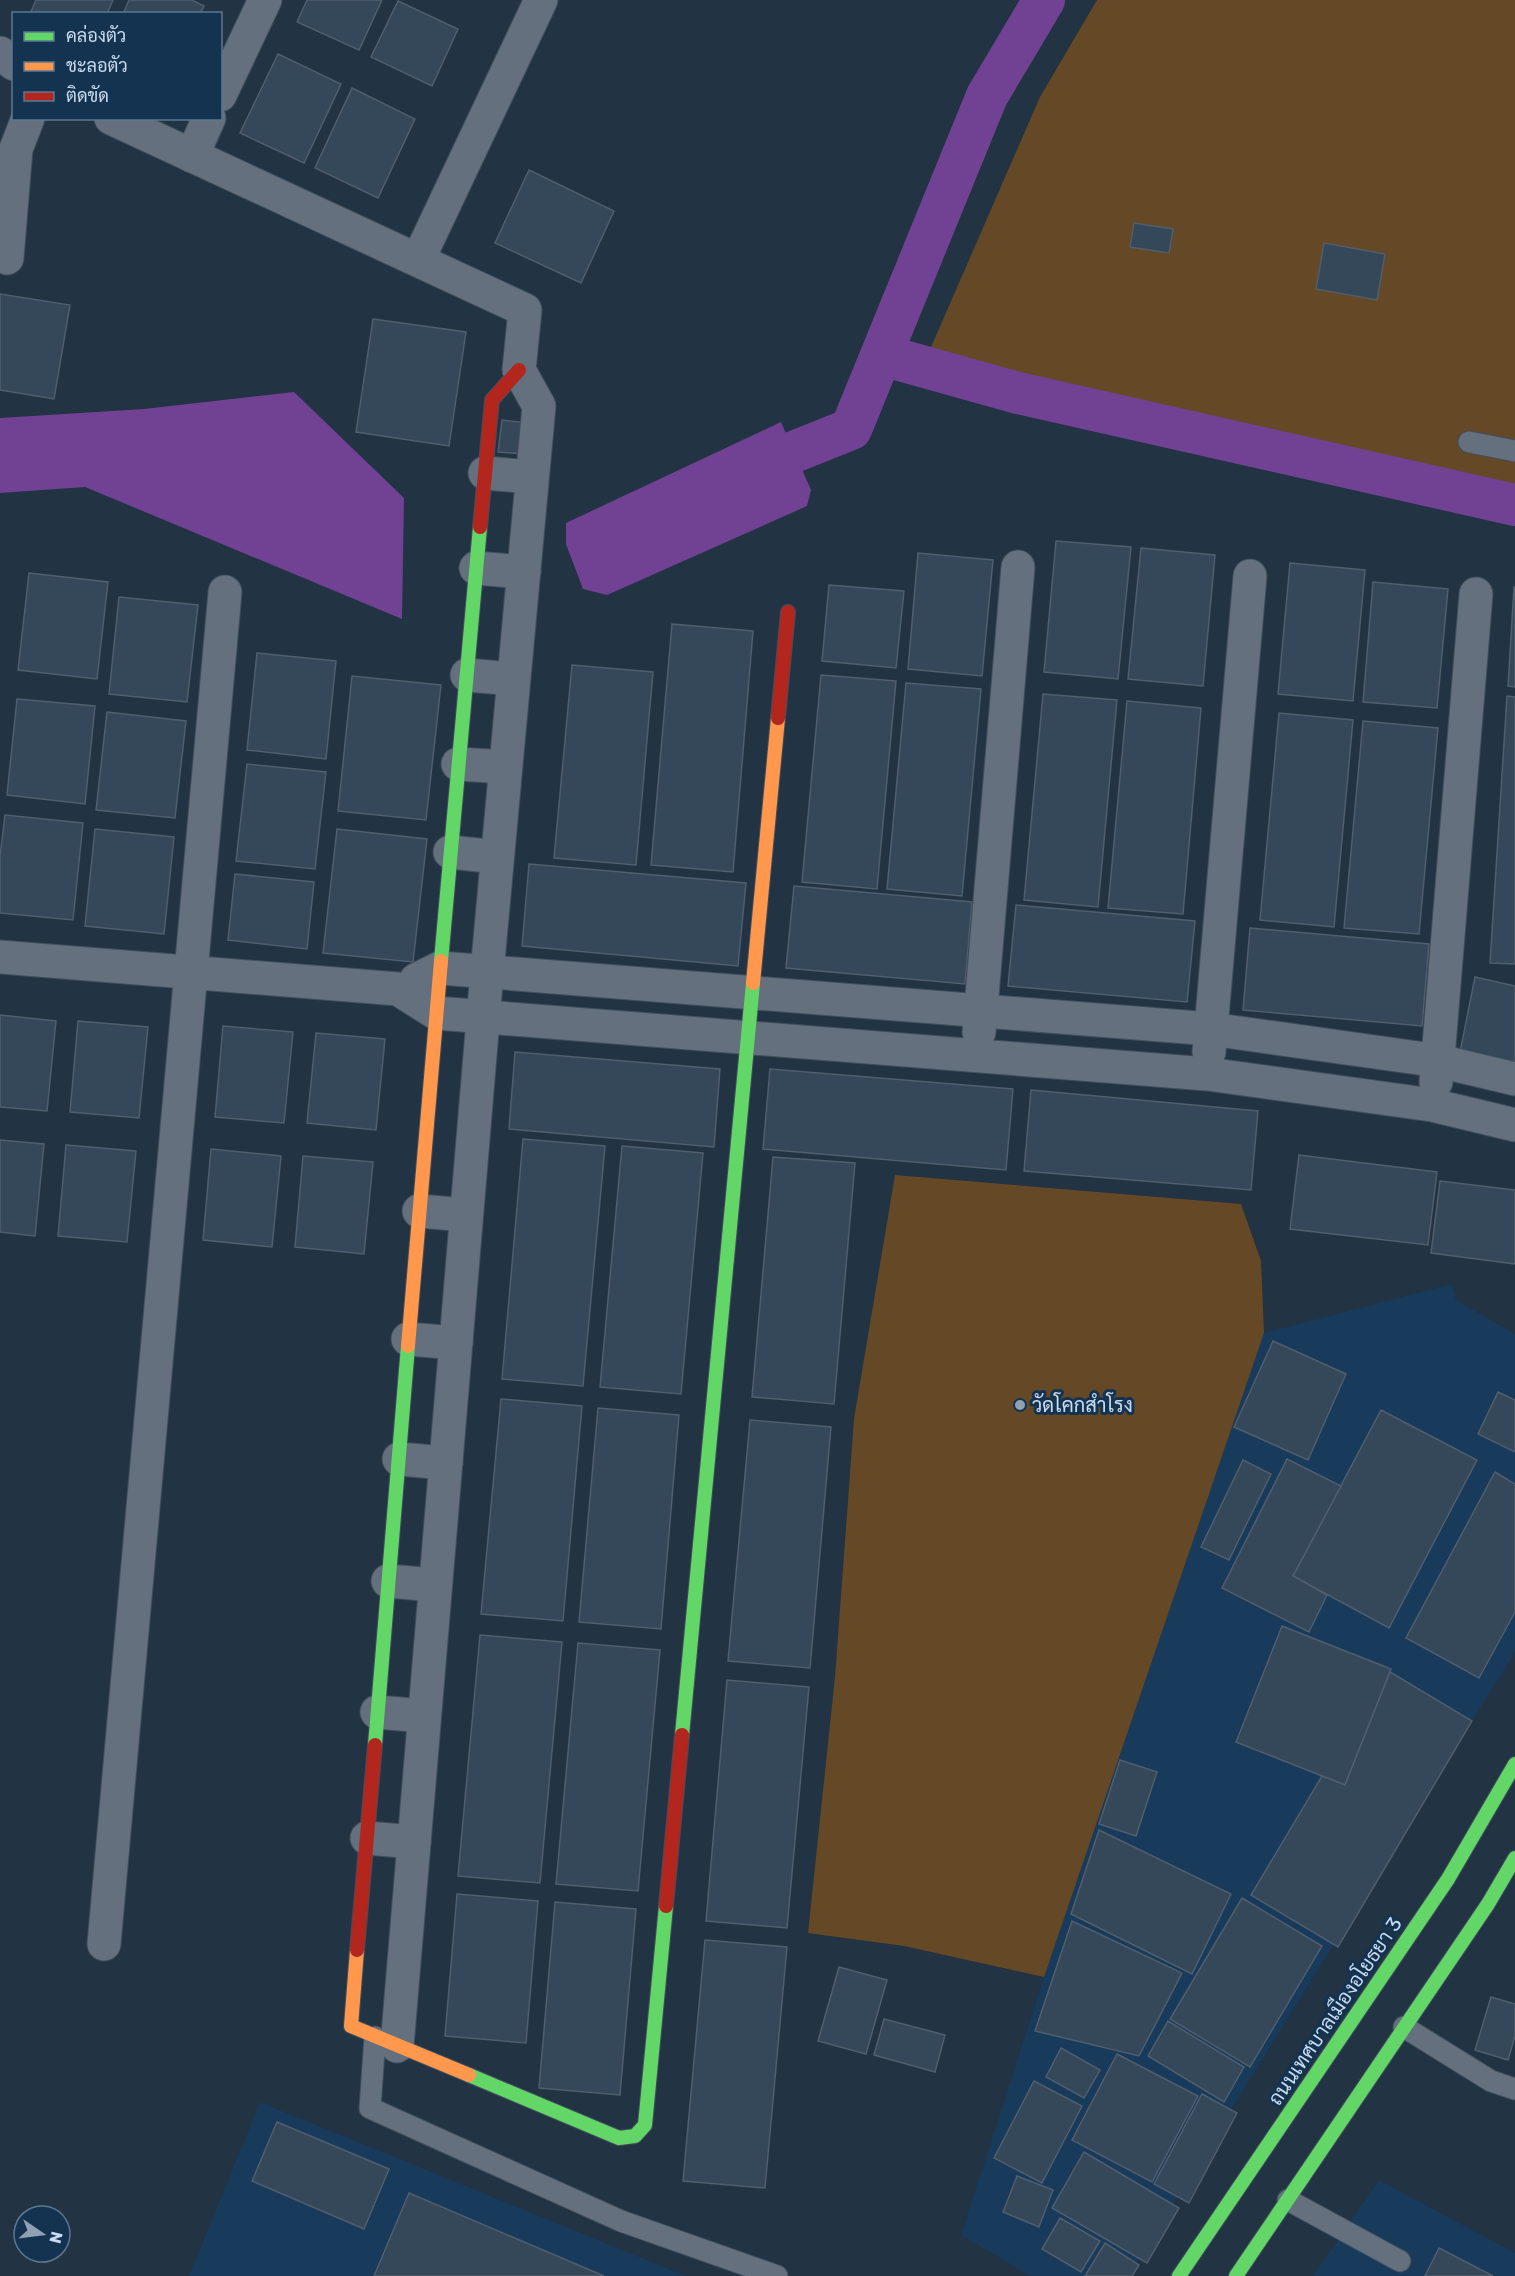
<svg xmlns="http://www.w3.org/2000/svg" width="1515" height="2276" font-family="Rubik,Sarabun,sans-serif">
<rect width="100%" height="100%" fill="#223343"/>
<!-- built -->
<g fill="#183a5b">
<polygon points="1452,1284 1456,1300 1515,1334 1515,1652 1128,2276 1030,2276 961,2235 1044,1977 1264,1333"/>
<polygon points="260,2102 686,2276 189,2276"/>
<polygon points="1379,2180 1515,2253 1515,2276 1313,2276"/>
</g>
<!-- green -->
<g fill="#654926">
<polygon points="1097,0 1515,0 1515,488 928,354 1040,97"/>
<polygon points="895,1175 1241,1204 1261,1261 1264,1333 1044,1977 904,1946 808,1933 835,1677 854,1419"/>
</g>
<!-- water -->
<g fill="#714293">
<polygon points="294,392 404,498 402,619 85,487 0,493 0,418 144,409"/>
<polygon points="781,422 811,490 807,506 607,595 583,589 566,544 566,523"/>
</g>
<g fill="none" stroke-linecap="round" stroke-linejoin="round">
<!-- canal -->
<g stroke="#714293" stroke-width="42">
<polyline points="882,355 1018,393 1515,505"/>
<polyline points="741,473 851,429 987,96 1044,0"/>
</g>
</g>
<!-- building -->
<g fill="#34485a" stroke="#505e6d" stroke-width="1.5">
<polygon points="36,0 113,0 107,14 30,14"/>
<polygon points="129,0 192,0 204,6 200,14 123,14"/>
<polygon points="307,0 382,0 359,50 297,22"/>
<polygon points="398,1 458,29 432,86 371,57"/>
<polygon points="278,54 341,84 304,163 240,133"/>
<polygon points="352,88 415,119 378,198 315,168"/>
<polygon points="529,170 614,211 581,283 495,243"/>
<polygon points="1134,223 1173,229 1169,253 1130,247"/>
<polygon points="1324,243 1385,254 1377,300 1316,289"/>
<polygon points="0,294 70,305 54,399 0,390"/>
<polygon points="373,319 466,332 449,446 356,432"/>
<polygon points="502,420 527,423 524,454 498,452"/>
<polygon points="1056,541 1131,547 1118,679 1044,672"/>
<polygon points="1141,548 1215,555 1203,686 1128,679"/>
<polygon points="918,553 993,560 982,676 908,669"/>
<polygon points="1290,563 1365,570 1353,701 1278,694"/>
<polygon points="29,573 108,582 97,679 18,670"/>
<polygon points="1373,582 1448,589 1437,708 1363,702"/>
<polygon points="829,585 904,591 896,668 822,661"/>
<polygon points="1514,587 1515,587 1515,687 1508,686"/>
<polygon points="119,597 198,605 187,702 109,694"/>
<polygon points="672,624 753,631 733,872 651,865"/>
<polygon points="257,653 336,661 326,759 247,750"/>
<polygon points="572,665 653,672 636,865 554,858"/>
<polygon points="821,675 896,681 877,889 802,882"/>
<polygon points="352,676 441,685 426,820 338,811"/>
<polygon points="906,683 981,689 962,896 887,889"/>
<polygon points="1043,694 1117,700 1098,907 1024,900"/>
<polygon points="1507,696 1515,697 1515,964 1490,963"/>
<polygon points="17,699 95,706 85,804 7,795"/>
<polygon points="1127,701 1201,708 1183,914 1108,908"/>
<polygon points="107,712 186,721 175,818 96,810"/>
<polygon points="1279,713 1353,720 1334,927 1260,920"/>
<polygon points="1363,721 1438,728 1419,934 1344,928"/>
<polygon points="247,764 326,772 315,869 236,861"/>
<polygon points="5,815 83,823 73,920 0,913 0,856"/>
<polygon points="95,829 174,837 164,934 85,926"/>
<polygon points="337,829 427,839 413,962 323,953"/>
<polygon points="529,864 746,883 738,966 522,946"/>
<polygon points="235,874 314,882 307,949 228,940"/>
<polygon points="794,886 972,902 965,984 786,968"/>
<polygon points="1016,905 1195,921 1187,1002 1008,986"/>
<polygon points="1250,928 1429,944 1422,1026 1243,1010"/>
<polygon points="1475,977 1515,986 1515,1064 1460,1052"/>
<polygon points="0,1015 56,1021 47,1111 0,1107"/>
<polygon points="78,1021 148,1027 139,1118 70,1112"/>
<polygon points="223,1026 293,1032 284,1123 215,1117"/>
<polygon points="316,1033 385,1039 376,1130 307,1123"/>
<polygon points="515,1052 720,1069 714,1147 509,1129"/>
<polygon points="770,1069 1013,1089 1006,1170 763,1149"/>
<polygon points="1031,1090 1258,1111 1251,1190 1024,1171"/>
<polygon points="523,1139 605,1146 583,1386 502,1379"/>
<polygon points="0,1140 44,1144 35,1236 0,1232"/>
<polygon points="66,1145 136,1151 127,1242 58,1236"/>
<polygon points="622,1146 703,1153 681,1394 600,1387"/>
<polygon points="211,1149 281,1156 272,1247 203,1240"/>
<polygon points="1299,1155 1437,1172 1428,1245 1290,1229"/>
<polygon points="303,1156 373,1162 364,1254 295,1247"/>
<polygon points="773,1157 855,1163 834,1404 752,1397"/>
<polygon points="1440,1181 1515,1190 1515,1264 1431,1253"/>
<polygon points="1273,1341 1346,1374 1308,1460 1234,1427"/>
<polygon points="1498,1392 1515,1400 1515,1452 1478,1434"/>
<polygon points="501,1399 582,1406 563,1621 481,1614"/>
<polygon points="598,1408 679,1415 661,1629 579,1622"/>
<polygon points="1381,1410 1477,1460 1389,1628 1293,1576"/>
<polygon points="750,1420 831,1427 810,1668 728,1661"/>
<polygon points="1287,1459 1341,1486 1293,1576 1327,1595 1309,1632 1222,1588"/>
<polygon points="1243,1460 1271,1474 1229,1560 1201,1547"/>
<polygon points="1495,1472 1515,1484 1515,1612 1479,1678 1406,1638"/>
<polygon points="1282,1626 1391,1669 1345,1785 1236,1742"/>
<polygon points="480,1635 562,1642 540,1883 458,1876"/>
<polygon points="578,1643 660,1650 638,1891 556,1884"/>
<polygon points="1390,1672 1472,1721 1338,1947 1251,1895 1322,1776 1345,1785"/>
<polygon points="727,1680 809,1687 787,1928 706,1921"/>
<polygon points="1120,1760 1157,1772 1136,1836 1099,1824"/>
<polygon points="1099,1830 1231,1894 1192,1974 1071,1914"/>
<polygon points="457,1894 538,1901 526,2043 445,2036"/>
<polygon points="1242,1898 1322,1946 1250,2067 1170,2019"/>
<polygon points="555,1902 636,1909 620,2095 539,2088"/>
<polygon points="1072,1921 1182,1973 1139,2056 1035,2031"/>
<polygon points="705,1940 787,1947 765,2188 683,2181"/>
<polygon points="839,1967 887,1980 866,2054 818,2041"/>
<polygon points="1491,1997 1515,2004 1515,2036 1508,2060 1475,2050"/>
<polygon points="884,2019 945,2035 935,2072 874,2055"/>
<polygon points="1168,2021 1244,2067 1224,2102 1148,2056"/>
<polygon points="1061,2048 1100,2070 1084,2098 1046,2077"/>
<polygon points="1117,2054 1198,2096 1152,2182 1072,2140"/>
<polygon points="1034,2081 1082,2106 1042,2183 994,2158"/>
<polygon points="1202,2094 1237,2113 1189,2203 1154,2184"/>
<polygon points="277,2122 389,2169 364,2229 252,2181"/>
<polygon points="1084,2152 1179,2208 1147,2263 1052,2208"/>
<polygon points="1017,2176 1053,2190 1039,2227 1003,2212"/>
<polygon points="409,2193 604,2276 374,2276"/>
<polygon points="1060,2218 1100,2241 1081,2272 1042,2249"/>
<polygon points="1105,2243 1139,2265 1132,2276 1085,2276"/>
<polygon points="1439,2248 1493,2276 1425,2276"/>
</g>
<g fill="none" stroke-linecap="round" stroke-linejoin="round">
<defs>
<g id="lane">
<polyline points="1469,442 1515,451"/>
<polyline points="1404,2027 1491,2081 1515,2089"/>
<polyline points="375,2037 370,2108 621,2221 777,2276"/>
<polyline points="1288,2200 1400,2261"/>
</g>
<g id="street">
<polyline points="0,53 14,64"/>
<polyline points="220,95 265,0"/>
<polyline points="111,118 525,310 519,370 539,406 487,972 397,2046"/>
<polyline points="192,156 209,118"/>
<polyline points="7,258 16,149 28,118"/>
<polyline points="418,260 541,0"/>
<polyline points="485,473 532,477"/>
<polyline points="476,568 524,572"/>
<polyline points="467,675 513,679"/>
<polyline points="458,764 505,767"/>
<polyline points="450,852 497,857"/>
<polyline points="0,957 398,989 436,1013 1207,1074 1432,1105 1515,1125"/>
<polyline points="416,980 440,968 1211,1029 1439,1061 1515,1079"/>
<polyline points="979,1032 1018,567"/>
<polyline points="1209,1052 1250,576"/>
<polyline points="1436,1082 1476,594"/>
<polyline points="419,1211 466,1215"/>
<polyline points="408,1339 456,1343"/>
<polyline points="399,1459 446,1463"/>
<polyline points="388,1581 435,1585"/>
<polyline points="377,1712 424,1716"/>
<polyline points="367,1838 414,1842"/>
<polyline points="104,1944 225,592"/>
</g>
<g id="fast">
<polyline points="441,961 480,527"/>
<polyline points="682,1735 753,983"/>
<polyline points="375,1745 408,1346"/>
<polyline points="469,2075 619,2138 635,2136 645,2125 666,1906"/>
<polyline points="1179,2276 1448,1879 1515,1764"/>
<polyline points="1236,2276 1488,1904 1515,1858"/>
</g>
<g id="slow">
<polyline points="753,983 778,718"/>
<polyline points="408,1346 441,961"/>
<polyline points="357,1950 351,2026 469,2075"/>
</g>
<g id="jam">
<polyline points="480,527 492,400 519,370"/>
<polyline points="778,718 788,612"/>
<polyline points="666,1906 682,1735"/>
<polyline points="357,1950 375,1745"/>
</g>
</defs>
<!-- lane casing -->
<use href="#lane" stroke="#404e5c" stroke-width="23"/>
<!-- street casing -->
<use href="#street" stroke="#404e5c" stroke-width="35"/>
<!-- fast casing -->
<use href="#fast" stroke="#404e5c" stroke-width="16"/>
<!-- slow casing -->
<use href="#slow" stroke="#404e5c" stroke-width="16"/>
<!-- jam casing -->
<use href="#jam" stroke="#404e5c" stroke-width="16"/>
<!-- lane -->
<use href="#lane" stroke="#64707d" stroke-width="21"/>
<!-- street -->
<use href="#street" stroke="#64707d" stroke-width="33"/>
<!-- fast -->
<use href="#fast" stroke="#63d668" stroke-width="14"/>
<!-- slow -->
<use href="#slow" stroke="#ff974d" stroke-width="14"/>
<!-- jam -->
<use href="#jam" stroke="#b3261e" stroke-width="14"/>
</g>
<!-- markers -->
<circle fill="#8fa1b3" stroke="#143351" stroke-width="2" cx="1020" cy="1405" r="6"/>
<g text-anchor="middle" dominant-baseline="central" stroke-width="6" stroke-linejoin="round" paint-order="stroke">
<!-- poi labels -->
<g font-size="20" fill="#cadcef" stroke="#143351" text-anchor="start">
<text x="1032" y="1405">วัดโคกสำโรง</text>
</g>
<!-- street labels -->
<g font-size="20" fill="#cadcef" stroke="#143351">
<text transform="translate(1335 2011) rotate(-56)">ถนนเทศบาลเมืองอโยธยา 3</text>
</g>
</g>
<!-- legend -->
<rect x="12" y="12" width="210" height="108" fill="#143351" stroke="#5d7790" stroke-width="1.5"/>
<rect x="24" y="32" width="30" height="9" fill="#63d668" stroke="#5d7790" stroke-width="1.5"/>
<text x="66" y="42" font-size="18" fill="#cadcef">คล่องตัว</text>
<rect x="24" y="62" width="30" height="9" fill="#ff974d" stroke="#5d7790" stroke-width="1.5"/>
<text x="66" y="72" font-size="18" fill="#cadcef">ชะลอตัว</text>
<rect x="24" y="92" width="30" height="9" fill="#b3261e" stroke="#5d7790" stroke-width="1.5"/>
<text x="66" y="102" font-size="18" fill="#cadcef">ติดขัด</text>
<!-- north arrow -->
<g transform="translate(42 2234) rotate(104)"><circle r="28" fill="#143351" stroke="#5d7790" stroke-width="1.5"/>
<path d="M0-4.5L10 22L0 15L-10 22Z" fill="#8fa1b3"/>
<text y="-9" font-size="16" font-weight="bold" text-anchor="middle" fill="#cadcef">N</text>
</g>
</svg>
